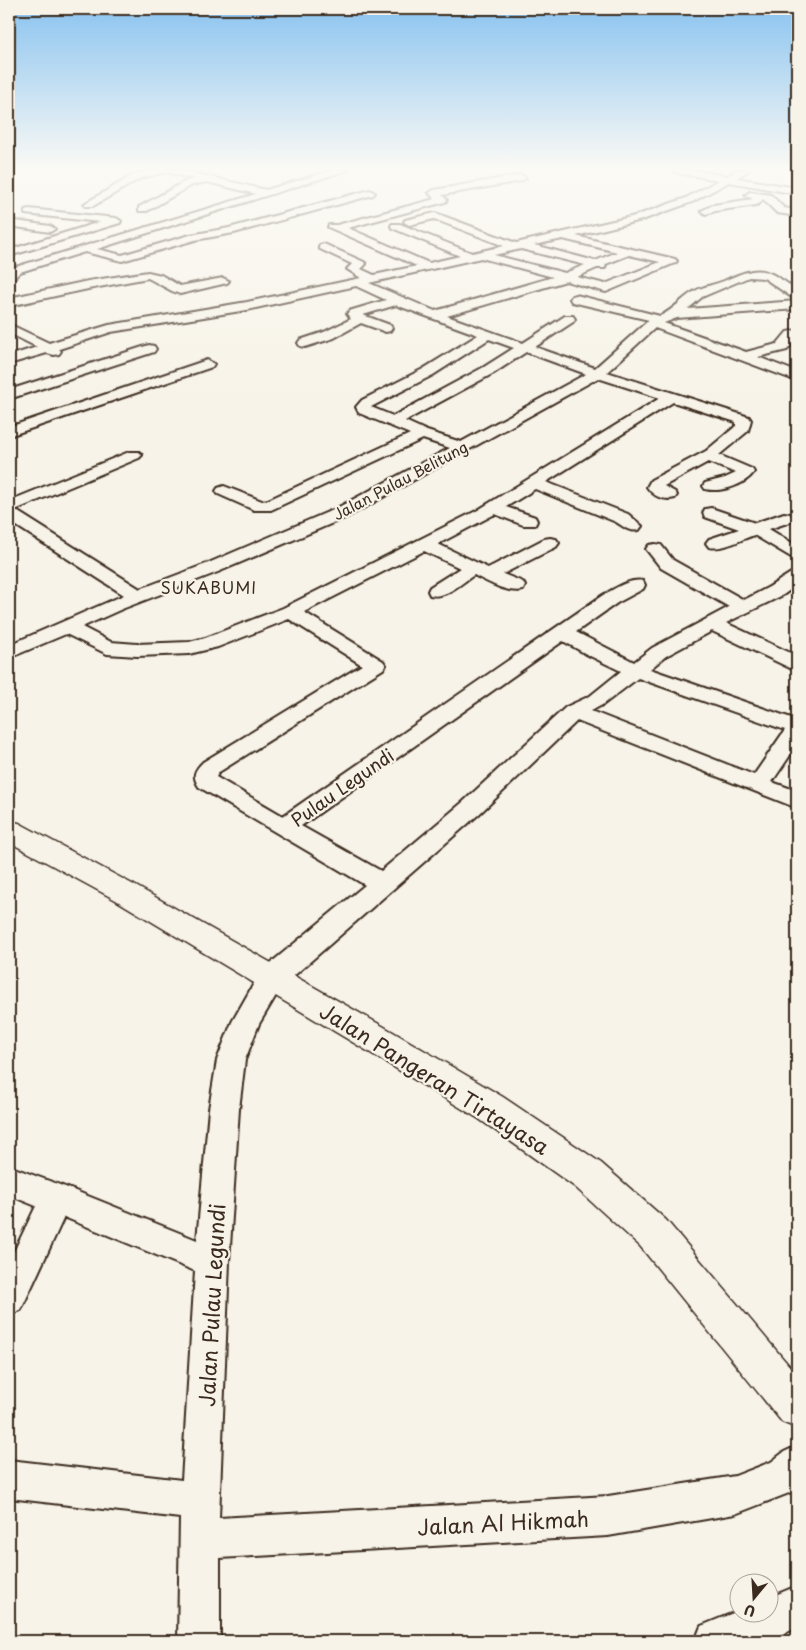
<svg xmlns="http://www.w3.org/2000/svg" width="806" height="1650" font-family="'Playpen Sans',sans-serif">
<rect width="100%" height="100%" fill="#f7f3e8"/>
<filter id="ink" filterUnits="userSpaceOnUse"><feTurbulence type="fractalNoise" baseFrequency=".02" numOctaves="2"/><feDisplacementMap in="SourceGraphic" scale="10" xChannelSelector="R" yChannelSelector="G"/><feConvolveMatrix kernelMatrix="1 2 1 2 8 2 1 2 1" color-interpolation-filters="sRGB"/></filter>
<g filter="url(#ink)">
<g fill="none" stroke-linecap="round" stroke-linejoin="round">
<defs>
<g id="minor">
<polygon points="152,170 180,170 266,190 334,170 348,170 97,249 122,255 190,235 229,228 370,190 375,193 373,195 234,233 195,240 122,261 85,252 20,272 13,279 9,280 9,271 12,268 256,194 207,182 192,185 147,211 139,211 139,207 186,181 195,179 166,172 141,178 93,206 85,206 84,204 135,174"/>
<path d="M 673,170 L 693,170 L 727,176 L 737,170 L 749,170 L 737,178 L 797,188 L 797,194 L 729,182 L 692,202 L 642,220 L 576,236 L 675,259 L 677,261 L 675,263 L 606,292 L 566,281 L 447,316 L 523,343 L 565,316 L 573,316 L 575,319 L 573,322 L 535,347 L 595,368 L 649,320 L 572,302 L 570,299 L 572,296 L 576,295 L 660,316 C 674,310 682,298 695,291 C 704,286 714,285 724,281 C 761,264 765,268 797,290 L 797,299 L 793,298 L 764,278 L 749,277 L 702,297 L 688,309 L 797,301 L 797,309 L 677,318 L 664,323 L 746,352 L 777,344 L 787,332 L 797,330 L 797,338 L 787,350 L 758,357 L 797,372 L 797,381 L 655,328 L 607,372 L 749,417 L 751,420 L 748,431 L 719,455 L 752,469 L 754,472 C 745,485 721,493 705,489 L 703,486 L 705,483 L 725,478 L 736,473 L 708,462 L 664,486 L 675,492 L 677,495 L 675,498 C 663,501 653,496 647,487 L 651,480 L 706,451 L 736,426 L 736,422 L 673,402 L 546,482 L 628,514 L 642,526 L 639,530 C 629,532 624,527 616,522 L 535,489 L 506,507 L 535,517 L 537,521 L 535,525 L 523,525 L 495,514 L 438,544 L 488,568 L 544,539 L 550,538 L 556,539 L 559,543 L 556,547 L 503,574 L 523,582 L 525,586 L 523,590 C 508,594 488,582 474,575 C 461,583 446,599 430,595 L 428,591 L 430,587 L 460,568 L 424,551 L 304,612 L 383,661 L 386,665 L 383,669 L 219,772 L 216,777 L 283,816 L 603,595 C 615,589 629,578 643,581 L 645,585 L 643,589 L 617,603 L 576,632 L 634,662 L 652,648 L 729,607 L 661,568 L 646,549 L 649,545 L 655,544 L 661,545 L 673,560 L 744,600 L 769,587 L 791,573 L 797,572 L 797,585 L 783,595 L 726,623 L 797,656 L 797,670 L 790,668 L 712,631 L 666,656 L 650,669 L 797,720 L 797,745 L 772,782 L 797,791 L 797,808 L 577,721 L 479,814 L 281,987 L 259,1024 L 245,1060 L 239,1109 L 229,1262 L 219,1518 L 608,1496 L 735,1476 L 771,1462 L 784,1452 L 797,1446 L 797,1490 L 735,1514 L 608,1536 L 220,1558 L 220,1641 L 178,1641 L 180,1518 L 9,1498 L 9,1460 L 182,1480 L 195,1271 L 64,1217 L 21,1310 L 9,1315 L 9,1262 L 36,1206 L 9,1195 L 9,1166 L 68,1188 L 197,1240 L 209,1109 L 217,1060 L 232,1022 L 261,971 L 365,885 L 199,787 C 192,776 194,771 203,762 L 362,665 L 289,619 L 218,647 L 189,654 L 137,656 L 107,654 L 66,634 L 9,658 L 9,645 L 124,595 L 9,521 L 9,501 L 129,452 L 139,452 L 142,455 L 139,458 L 15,510 L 140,589 L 206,564 L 335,509 L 450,448 L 423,439 L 271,510 L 254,510 L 218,494 L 216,491 L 218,488 L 224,486 L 262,501 L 268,500 L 410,434 L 359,413 L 356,407 L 362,400 L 423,369 L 478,335 L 396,305 L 363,315 L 390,325 L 392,328 L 390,331 L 386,332 L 361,323 L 334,338 L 305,347 L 300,346 L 298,343 L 300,340 L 324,332 L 351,319 L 347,314 L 349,311 L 386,300 L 356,286 L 247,310 L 111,332 L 59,349 L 61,351 L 59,354 L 54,355 L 47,353 L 9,364 L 9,356 L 37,347 L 9,333 L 9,324 L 49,343 L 109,325 L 247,302 L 361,278 L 347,269 L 352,264 L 320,249 L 319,247 L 320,245 L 324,244 L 364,262 L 366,264 L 361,269 L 374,275 L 417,266 L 328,227 L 329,225 L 337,225 L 435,199 L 429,193 L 434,190 L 521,175 L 526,178 L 521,181 L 442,195 L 447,200 L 445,202 L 348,228 L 429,263 L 460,256 L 392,228 L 391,226 L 392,224 L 400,224 L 472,253 L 504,246 L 434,219 L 409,225 L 404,222 L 405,220 L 435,213 L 516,243 L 635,216 L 686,198 L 719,180 L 678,173 ZM 563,239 L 567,240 L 617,252 L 595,261 L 534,245 ZM 521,249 L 585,265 L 565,273 L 494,255 ZM 629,255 L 660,262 L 605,284 L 577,277 L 597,268 L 605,268 L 606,264 ZM 481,258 L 553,277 L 435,311 L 369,283 ZM 489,339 L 514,348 L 484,367 L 393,416 L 371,407 L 433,375 ZM 526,352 L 586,374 L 461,442 L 427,431 L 405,421 L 494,373 ZM 598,378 L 660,398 L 478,510 L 283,608 L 205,638 L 189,642 L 137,644 L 111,642 L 82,627 L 122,609 L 218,572 L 347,517 ZM 563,641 L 588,655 L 621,671 L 590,696 L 566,707 L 463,802 L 381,871 L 301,826 ZM 638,678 L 785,730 L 754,775 L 591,711 L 604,704 Z"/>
<polygon points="790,170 797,170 797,173 792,172"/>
<polygon points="750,192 771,195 784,208 797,210 797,216 777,213 763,199 759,204 756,205 715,211 706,214 701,211 713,205 753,199 745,195"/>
<polygon points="29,209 116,218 121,221 120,223 9,256 9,250 100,222 25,214 25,210"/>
<polygon points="9,220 50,226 55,229 50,232 9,226"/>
<polygon points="148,272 161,275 180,286 223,278 229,281 227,283 180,294 172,291 148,278 88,289 9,306 9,298 88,281"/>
<polygon points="149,345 154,346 156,349 154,352 9,399 9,390"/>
<polygon points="207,360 214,364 212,367 9,436 9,427"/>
<path d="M 711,508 L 755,523 L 784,513 L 790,514 L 792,518 L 790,522 L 769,529 L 797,546 L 797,558 L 791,557 L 754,535 C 740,540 723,550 709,547 L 706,543 L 709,539 L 739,529 L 705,517 L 703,513 L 705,509 Z"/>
<polygon points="797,1586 797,1628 765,1641 695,1641 701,1626 738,1611 738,1612 768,1612 768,1598"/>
</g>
<polygon id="major" points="9,821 19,823 134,885 393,1032 503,1097 601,1163 666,1220 797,1375 797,1428 782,1422 640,1246 575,1187 479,1119 369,1052 114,899 9,842"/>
</defs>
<!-- minor casing -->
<use href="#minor" stroke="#3b2a1e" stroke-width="4"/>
<!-- major casing -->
<use href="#major" stroke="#3b2a1e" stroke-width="3"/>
<!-- minor -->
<use href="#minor" fill="#f7f3e8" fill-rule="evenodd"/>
<!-- major -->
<use href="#major" fill="#f7f3e8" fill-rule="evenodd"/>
</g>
</g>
<!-- sky -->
<linearGradient id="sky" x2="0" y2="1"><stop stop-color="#89c3f0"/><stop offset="0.42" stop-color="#fbfaf5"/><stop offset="1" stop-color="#fbfaf5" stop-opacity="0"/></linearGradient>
<rect width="806" height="401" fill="url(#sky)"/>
<g text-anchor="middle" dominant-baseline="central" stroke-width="4.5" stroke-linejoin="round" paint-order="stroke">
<!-- far-street labels -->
<g font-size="15" fill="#3b2a1e" stroke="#f7f3e8">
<text transform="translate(400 480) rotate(-28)">Jalan Pulau Belitung</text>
</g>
<!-- far-quarter labels -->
<g font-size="16" letter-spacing="1" fill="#3b2a1e" stroke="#f7f3e8">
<text x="209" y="587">SUKABUMI</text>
</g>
<!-- street labels -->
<g font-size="18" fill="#3b2a1e" stroke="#f7f3e8">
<text transform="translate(342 787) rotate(-35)">Pulau Legundi</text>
</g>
<!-- near-street labels -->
<g font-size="21" fill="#3b2a1e" stroke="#f7f3e8">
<text transform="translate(435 1078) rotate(32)">Jalan Pangeran Tirtayasa</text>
<text transform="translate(211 1305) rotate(-87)">Jalan Pulau Legundi</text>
<text transform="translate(503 1522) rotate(-3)">Jalan Al Hikmah</text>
</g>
</g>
<!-- margin -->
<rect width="806" height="1650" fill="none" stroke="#f7f3e8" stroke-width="30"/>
<rect x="15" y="15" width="776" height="1620" fill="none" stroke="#3b2a1e" stroke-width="2" filter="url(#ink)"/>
<!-- north arrow -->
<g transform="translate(754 1598) rotate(198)"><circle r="24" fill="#f7f3e8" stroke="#aca397"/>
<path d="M0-4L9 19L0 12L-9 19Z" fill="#3b2a1e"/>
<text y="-8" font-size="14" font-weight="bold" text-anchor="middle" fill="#3b2a1e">U</text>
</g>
</svg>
